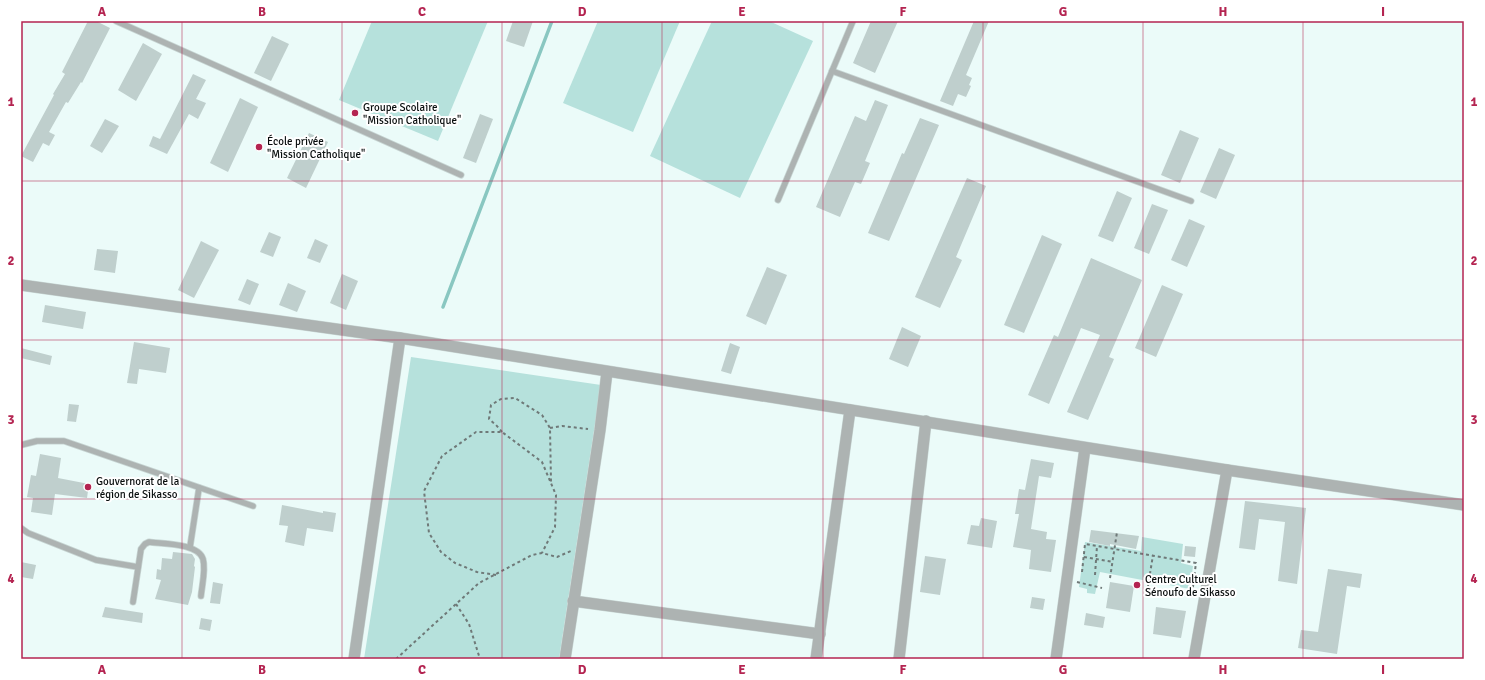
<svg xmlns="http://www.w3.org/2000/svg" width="1485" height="680" font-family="Signika,sans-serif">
<rect width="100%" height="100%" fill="#ebfbf9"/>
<!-- green -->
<g fill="#b6e1dc">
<polygon points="372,21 488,21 438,141 339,100"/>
<polygon points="598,21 680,21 633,132 563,103"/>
<polygon points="712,21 769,21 813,41 740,198 650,156"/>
<polygon points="411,357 601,385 559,659 364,659"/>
<polygon points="1142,537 1183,544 1181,563 1193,566 1190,589 1100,572 1095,594 1087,593 1087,589 1079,587 1085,542 1141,551"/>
</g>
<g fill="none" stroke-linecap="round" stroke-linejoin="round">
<!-- stream -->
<polyline stroke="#89c7c1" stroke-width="3.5" points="443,307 552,21"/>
</g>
<!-- building -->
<g fill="#bfcfcd">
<polygon points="88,21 96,21 110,28 82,83 81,82 68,103 66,102 49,132 55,135 49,146 43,143 33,162 21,156 54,95 53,94 65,74 62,72"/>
<polygon points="513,21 533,21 524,47 506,41"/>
<polygon points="871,21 898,21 875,73 853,63"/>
<polygon points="974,21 989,21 966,75 972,78 969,85 971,86 966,97 958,94 953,106 940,101"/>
<polygon points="272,36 289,44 271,81 254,73"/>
<polygon points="143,43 162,54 136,101 118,90"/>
<polygon points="193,74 206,80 196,99 206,103 198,119 189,114 167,154 149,146 153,136 160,139"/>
<polygon points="240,98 258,107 228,172 210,163"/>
<polygon points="875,100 888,105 865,161 870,163 861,184 855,182 840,217 816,207 855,116 866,121"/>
<polygon points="480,114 493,119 476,163 463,158"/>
<polygon points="920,118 939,125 889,241 868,233 902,153 904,154"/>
<polygon points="105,119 119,126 102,153 90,146"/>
<polygon points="1180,130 1199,138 1180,183 1161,175"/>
<polygon points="309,133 328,142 306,188 287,178"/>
<polygon points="1219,148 1235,155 1216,199 1200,192"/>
<polygon points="967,178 986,186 956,257 962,260 940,308 915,297"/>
<polygon points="1117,191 1132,198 1113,242 1098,236"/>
<polygon points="1152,204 1168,210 1149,254 1134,248"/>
<polygon points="1189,219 1205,226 1187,267 1171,260"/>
<polygon points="269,232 281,237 273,257 260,252"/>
<polygon points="1042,235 1062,244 1024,333 1004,325"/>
<polygon points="315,239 328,245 320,263 307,258"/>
<polygon points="201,241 219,250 194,298 178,290"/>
<polygon points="97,249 118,251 115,273 94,270"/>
<polygon points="1091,258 1142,280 1109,357 1114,359 1088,420 1067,412 1100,335 1081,328 1049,404 1028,395 1054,335 1058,337"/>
<polygon points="767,267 787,275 766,325 746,316"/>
<polygon points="342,274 358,281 346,310 330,303"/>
<polygon points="247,279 259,284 250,305 238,300"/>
<polygon points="288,283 306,291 297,312 279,305"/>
<polygon points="1162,285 1183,294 1156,357 1135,348"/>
<polygon points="45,305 86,312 83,329 42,322"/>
<polygon points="902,327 921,336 908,367 889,359"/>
<polygon points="134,342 170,348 166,373 139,369 137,384 127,383"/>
<polygon points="730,343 740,347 731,374 721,371"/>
<polygon points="21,348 52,356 50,365 21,358"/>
<polygon points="69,404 79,405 76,422 67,421"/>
<polygon points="40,454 61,458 58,478 89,484 87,498 55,494 52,515 31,512 33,498 27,497 31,475 36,476"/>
<polygon points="1031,459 1054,463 1051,478 1039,476 1031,529 1047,532 1046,539 1056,540 1051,572 1029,569 1031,550 1013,547 1019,514 1015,514 1019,489 1025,490"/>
<polygon points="1245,501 1306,508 1297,584 1278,581 1285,522 1259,519 1255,550 1239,548"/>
<polygon points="282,505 323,513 323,511 336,513 333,532 307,528 304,546 285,542 288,526 279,525"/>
<polygon points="981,518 997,521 992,548 967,544 971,525 979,526"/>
<polygon points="1091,530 1139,536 1136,549 1110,544 1110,546 1089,542"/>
<polygon points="1185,546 1196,547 1195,557 1184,556"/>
<polygon points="173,552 192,554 195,559 194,566 195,567 192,592 188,605 155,599 161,580 156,579 157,569 161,570 162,558 172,559"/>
<polygon points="925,556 946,559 940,595 920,592"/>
<polygon points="21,562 36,565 33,579 21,577"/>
<polygon points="1328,569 1362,574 1360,588 1347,586 1337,654 1298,648 1301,630 1318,632"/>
<polygon points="213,582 223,584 220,604 210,603"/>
<polygon points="1110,582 1134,586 1130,612 1106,608"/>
<polygon points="1032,597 1045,599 1043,610 1030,608"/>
<polygon points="105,607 143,613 142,623 102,617"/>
<polygon points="1156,607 1186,611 1181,638 1153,634"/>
<polygon points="1086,613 1105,617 1103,628 1084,625"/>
<polygon points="201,618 212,620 210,631 199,629"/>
</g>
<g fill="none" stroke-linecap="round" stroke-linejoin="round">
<defs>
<g id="service">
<polyline points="116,21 461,175"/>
<polyline points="832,71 1191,201"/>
<polyline points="778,200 853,21"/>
<polyline points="21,445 37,441 64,441 253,506"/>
<polyline points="21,528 28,533 96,560 138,567"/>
<polyline points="190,547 199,488"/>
<path d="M 133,602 L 141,549 L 145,544 L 149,542 C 163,544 198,543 203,559 C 206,570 202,585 201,596"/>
</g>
<g id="minor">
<polyline points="21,285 400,338 1227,470 1464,505"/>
<polyline points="573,601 820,634"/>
<polyline points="354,659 400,338"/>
<polyline points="565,659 600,430 607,372"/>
<polyline points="816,659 850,410"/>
<polyline points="899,659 926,421"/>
<polyline points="1056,659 1085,448"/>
<polyline points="1194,659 1227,470"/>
</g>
</defs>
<!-- service casing -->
<use href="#service" stroke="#c7d5d3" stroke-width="7"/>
<!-- minor casing -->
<use href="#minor" stroke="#c7d5d3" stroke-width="12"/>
<!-- path -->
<g stroke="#6f7978" stroke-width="2" stroke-dasharray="3 3" stroke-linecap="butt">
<polyline points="550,428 562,426 588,429"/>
<polyline points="502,432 496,425 489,419 491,405 501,399 515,398 542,415 550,428 551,482"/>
<polyline points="1084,557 1113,562"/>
<polyline points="1082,572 1085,544 1196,563 1192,594"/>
<polyline points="496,575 477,572 455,563 441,552 429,533 424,491 442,456 476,432 502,432 542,462 556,495 555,527 542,553"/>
<polyline points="1095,575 1097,546"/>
<polyline points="1110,578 1117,532"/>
<polyline points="1077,582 1102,588"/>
<polyline points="1148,586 1153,555"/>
<polyline points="456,604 469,624 480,659"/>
<polyline points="396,659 479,583 532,555 542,553 557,557 571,551"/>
</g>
<!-- service -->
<use href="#service" stroke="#adb3b2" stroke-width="5.5"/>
<!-- minor -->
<use href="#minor" stroke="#adb3b2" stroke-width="11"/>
</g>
<!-- grid -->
<path fill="none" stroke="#b42451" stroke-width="1" stroke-opacity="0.55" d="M 182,21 L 182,659M 342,21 L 342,659M 502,21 L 502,659M 662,21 L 662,659M 823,21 L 823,659M 983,21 L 983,659M 1143,21 L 1143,659M 1303,21 L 1303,659M 21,181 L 1464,181M 21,340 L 1464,340M 21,499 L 1464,499"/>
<!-- markers -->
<g fill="#b42451" stroke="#fff" stroke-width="1.5">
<circle cx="355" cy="113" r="4"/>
<circle cx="259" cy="147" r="4"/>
<circle cx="88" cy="487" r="4"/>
<circle cx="1137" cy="585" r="4"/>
</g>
<g text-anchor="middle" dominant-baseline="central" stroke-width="4" stroke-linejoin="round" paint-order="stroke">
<!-- poi labels -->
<g font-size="11" fill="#080d0d" stroke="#fff" text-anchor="start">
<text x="363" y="107">Groupe Scolaire<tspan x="363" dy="13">"Mission Catholique"</tspan></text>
<text x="267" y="141">École privée<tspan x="267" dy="13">"Mission Catholique"</tspan></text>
<text x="96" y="481">Gouvernorat de la<tspan x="96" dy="13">région de Sikasso</tspan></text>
<text x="1145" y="579">Centre Culturel<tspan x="1145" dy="13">Sénoufo de Sikasso</tspan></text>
</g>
</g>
<!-- border -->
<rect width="1485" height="680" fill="none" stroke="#ffffff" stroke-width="44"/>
<rect x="22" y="22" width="1441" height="636" fill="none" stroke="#b42451" stroke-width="1.5"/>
<g font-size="13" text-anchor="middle" font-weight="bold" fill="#b42451">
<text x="102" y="16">A</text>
<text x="262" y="16">B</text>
<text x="422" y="16">C</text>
<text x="582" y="16">D</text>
<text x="742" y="16">E</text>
<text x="903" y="16">F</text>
<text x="1063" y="16">G</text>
<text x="1223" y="16">H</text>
<text x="1383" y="16">I</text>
<text x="11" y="106">1</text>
<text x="1474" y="106">1</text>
<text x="11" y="265">2</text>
<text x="1474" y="265">2</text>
<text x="11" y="424">3</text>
<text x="1474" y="424">3</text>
<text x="11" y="583">4</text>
<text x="1474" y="583">4</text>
<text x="102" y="674">A</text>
<text x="262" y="674">B</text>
<text x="422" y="674">C</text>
<text x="582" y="674">D</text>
<text x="742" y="674">E</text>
<text x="903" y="674">F</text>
<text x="1063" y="674">G</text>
<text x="1223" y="674">H</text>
<text x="1383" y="674">I</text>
</g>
</svg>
